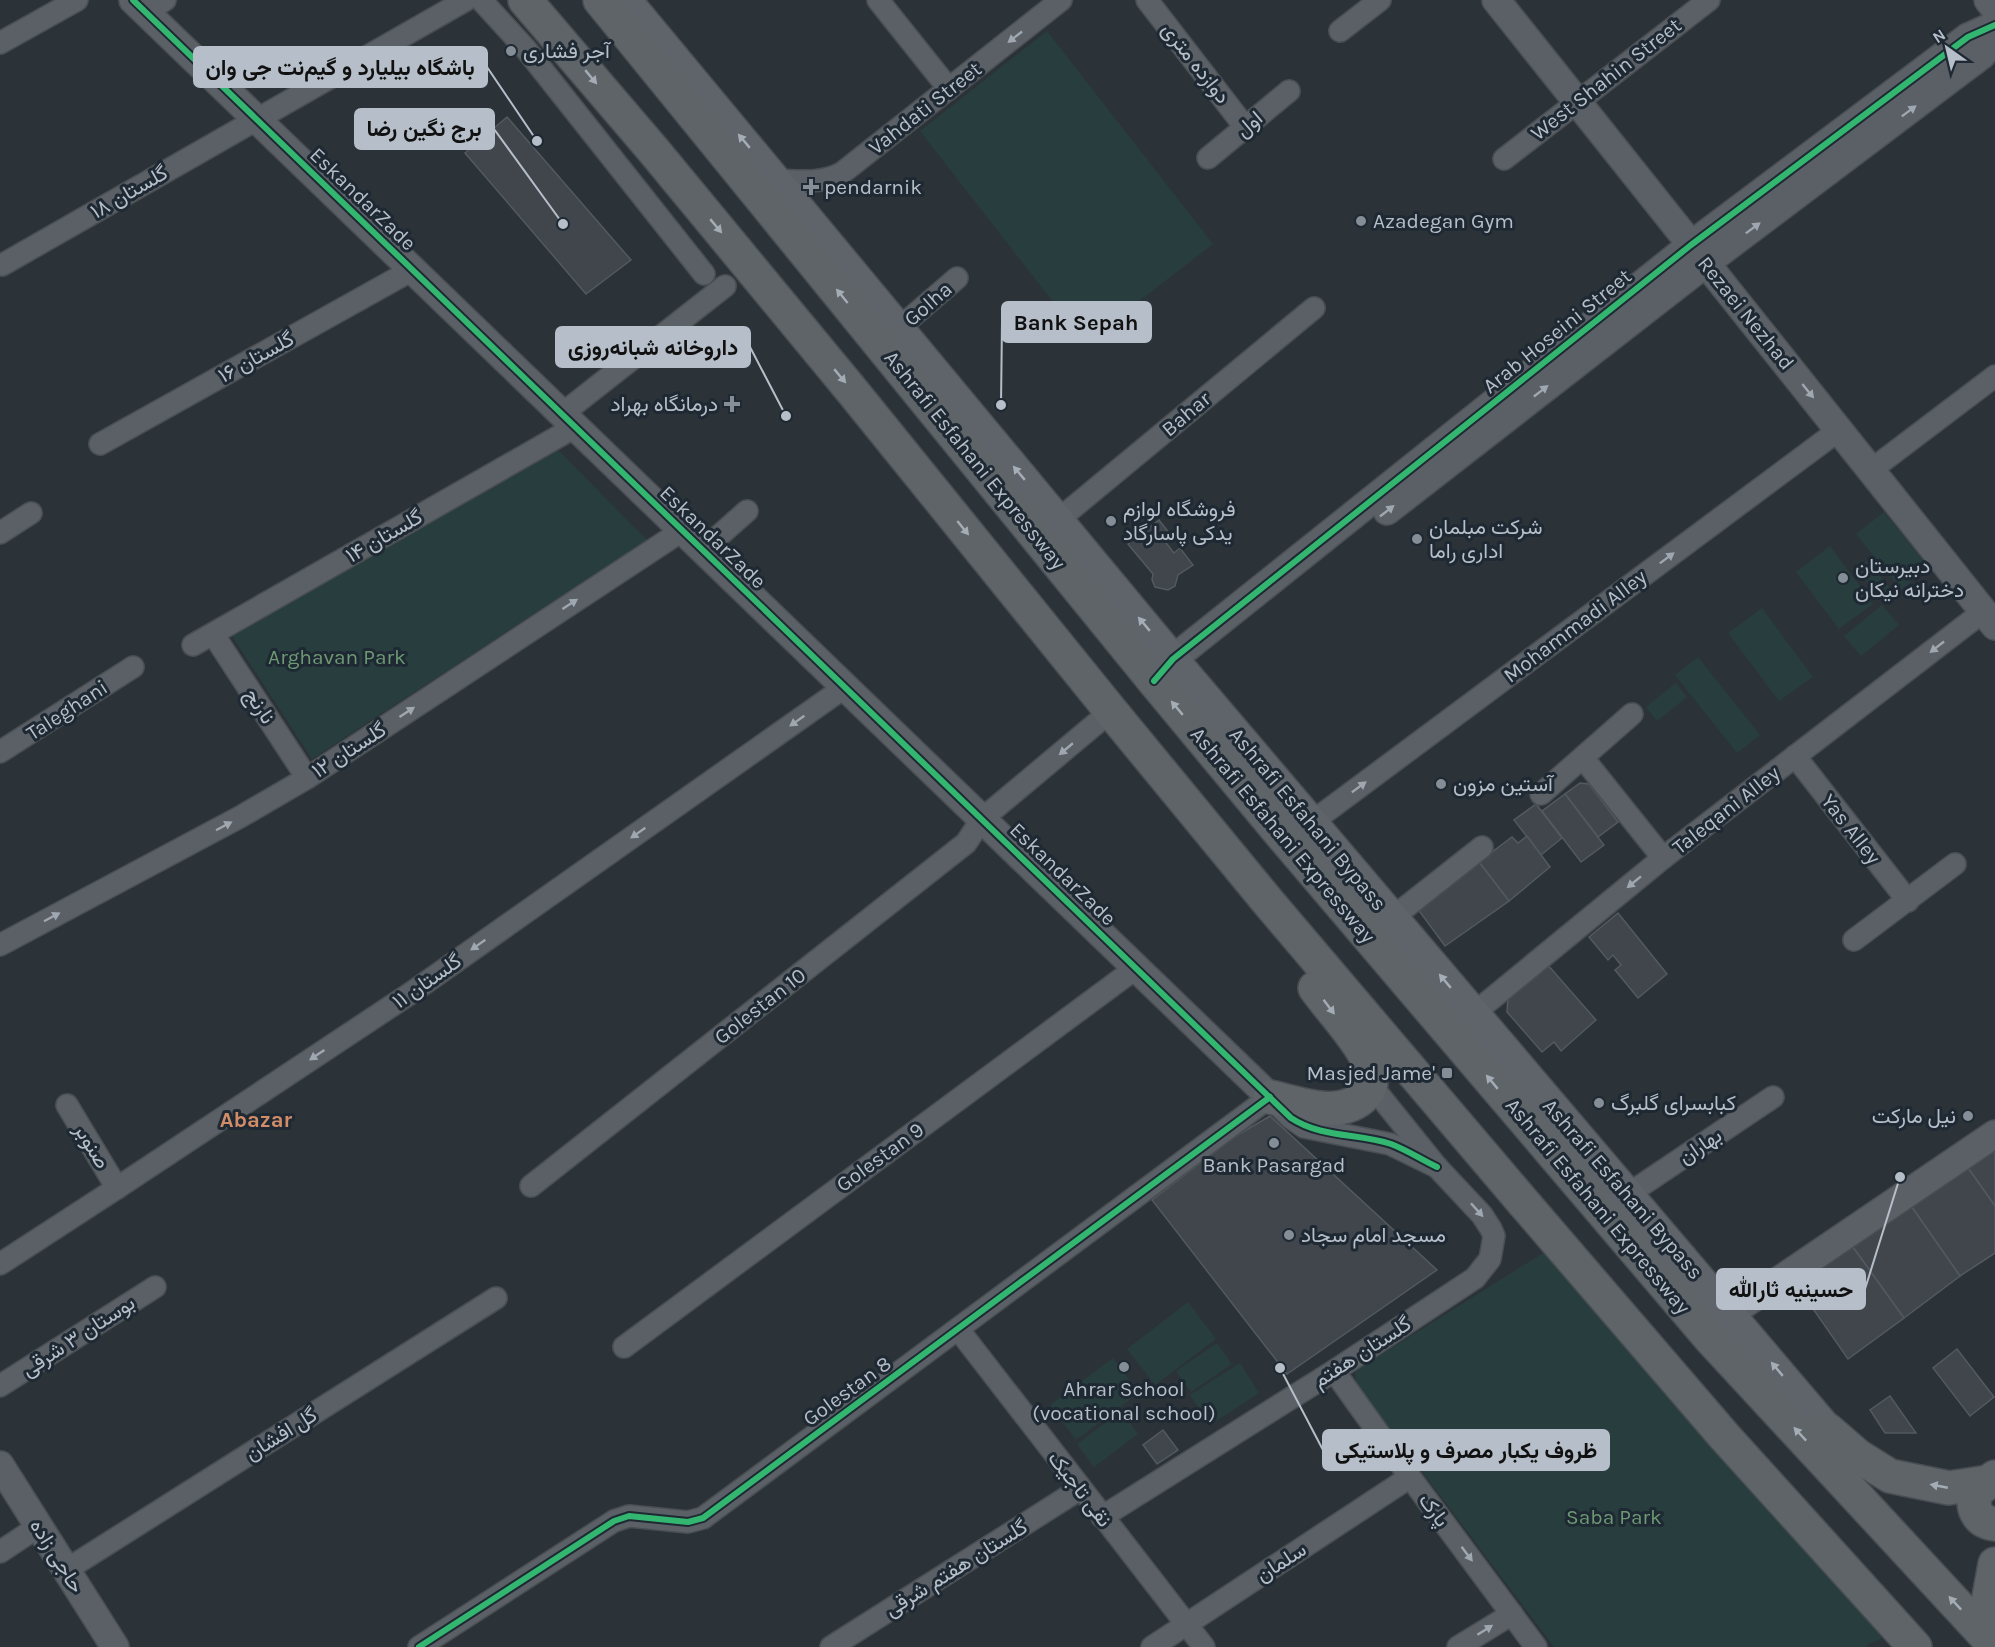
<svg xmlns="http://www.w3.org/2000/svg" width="1995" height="1647" font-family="Karla,Vazirmatn,sans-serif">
<rect width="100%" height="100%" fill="#2b3238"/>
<!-- green -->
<g fill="#283d3e">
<polygon points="1047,31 1213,244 1085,343 920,131"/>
<polygon points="557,449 647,540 312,759 232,636"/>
<polygon points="1884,512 1929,567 1901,590 1856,534"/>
<polygon points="1830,546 1873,604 1839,629 1796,572"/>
<polygon points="1868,560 1891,590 1880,599 1856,570"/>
<polygon points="1882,605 1899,625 1861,656 1844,636"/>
<polygon points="1762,608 1813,677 1779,701 1728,633"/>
<polygon points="1698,657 1760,735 1737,753 1675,675"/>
<polygon points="1676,683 1687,697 1657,721 1646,707"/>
<polygon points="1551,1248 1887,1636 1867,1645 1868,1647 1554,1647 1356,1384 1355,1371"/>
<polygon points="1188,1302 1216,1339 1155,1385 1127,1349"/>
<polygon points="1217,1343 1232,1364 1191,1392 1176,1371"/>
<polygon points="1113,1358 1139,1393 1076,1440 1050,1405"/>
<polygon points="1240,1363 1259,1393 1210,1425 1190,1395"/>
<polygon points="1121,1411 1138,1434 1094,1467 1077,1444"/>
</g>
<!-- building -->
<g fill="#40464c" stroke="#535a5f" stroke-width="1.5">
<polygon points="507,117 631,260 586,294 465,153"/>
<polygon points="1159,520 1170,534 1163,539 1174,553 1180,548 1193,565 1178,575 1175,586 1168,590 1155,587 1152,580 1153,574 1128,544"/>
<polygon points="1580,783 1589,784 1618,822 1598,837 1565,794"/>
<polygon points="1565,794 1604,845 1581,862 1542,811"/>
<polygon points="1536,804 1562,838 1541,855 1514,820"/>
<polygon points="1527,836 1550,867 1509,901 1479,862 1512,837 1518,843"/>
<polygon points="1479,862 1509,901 1445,946 1417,908"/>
<polygon points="1618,913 1667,974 1638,998 1615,970 1621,965 1613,955 1608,960 1589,937"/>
<polygon points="1547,964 1596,1020 1561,1051 1554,1042 1542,1052 1507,1012 1508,997"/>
<polygon points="1270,1116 1437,1270 1287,1374 1152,1200 1236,1136"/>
<polygon points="1995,1145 1995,1206 1966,1165"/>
<polygon points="1966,1165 1995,1206 1995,1253 1960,1276 1909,1203"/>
<polygon points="1909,1203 1960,1276 1904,1318 1850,1243"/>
<polygon points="1850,1243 1904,1318 1848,1359 1795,1283"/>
<polygon points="1957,1349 1994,1397 1970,1416 1933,1368"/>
<polygon points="1890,1396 1916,1433 1885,1433 1870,1410"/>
<polygon points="1163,1430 1178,1450 1157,1464 1143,1445"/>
</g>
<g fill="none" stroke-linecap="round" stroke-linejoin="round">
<defs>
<g id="minor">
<polyline points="481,0 525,48 704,274"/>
<polyline points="878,0 949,89"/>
<polyline points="1147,0 1245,127"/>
<polyline points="145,12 165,0"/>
<polyline points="1340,31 1380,0"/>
<polyline points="0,43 77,0"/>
<polyline points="1208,158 1289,91"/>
<polyline points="1504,159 1709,0"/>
<path d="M 777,180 C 800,181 821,184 842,173 L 1061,0"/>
<polyline points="2,265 466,0"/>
<polyline points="898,329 957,278"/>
<polyline points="562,414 725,286"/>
<polyline points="100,444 412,270"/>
<polyline points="1871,470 1995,376"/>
<polyline points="1058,520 1314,308"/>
<polyline points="0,533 31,513"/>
<polyline points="703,550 747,511"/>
<polyline points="213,634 307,778"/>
<polyline points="193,645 575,427"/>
<polyline points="0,752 133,667"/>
<polyline points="1795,756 1908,901"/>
<polyline points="1583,758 1663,858"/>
<polyline points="1541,794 1632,714"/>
<polyline points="1312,822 1839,430"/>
<polyline points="1392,918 1482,847"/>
<polyline points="1854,940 1955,864"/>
<polyline points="0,945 240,817 307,778 683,530"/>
<polyline points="1473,1014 1663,858 1984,611"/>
<polyline points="67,1105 117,1188"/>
<polyline points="531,1186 966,843 982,819 1111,711"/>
<polyline points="1627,1195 1773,1097"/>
<polyline points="0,1264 117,1188 411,993 845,687"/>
<polyline points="958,1329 1204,1647"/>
<polyline points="624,1347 1136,968"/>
<polyline points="1334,1371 1410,1477 1536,1647"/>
<polyline points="0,1386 155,1287"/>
<polyline points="1102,1517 1334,1371 1475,1278 1490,1259 1494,1236 1491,1229 1482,1215 1437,1167 1371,1085"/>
<polyline points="0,1552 39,1526"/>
<polyline points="66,1570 496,1298"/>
<polyline points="419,1647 614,1521 629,1516 688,1522 703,1518 1270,1097 1291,1118 1304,1127 1390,1144 1437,1167"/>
<polyline points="831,1647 1080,1489"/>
<polyline points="1152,1647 1410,1477"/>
<polyline points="1458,1647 1512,1614"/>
</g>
<g id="tertiary">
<polyline points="133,0 1270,1097"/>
<polyline points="1496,0 1995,626"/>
<polyline points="1988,0 1995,9"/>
<polyline points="1387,511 1706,263 1982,55 1995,35"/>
<polyline points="1159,675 1173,659 1691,245 1968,37 1995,25"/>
<polyline points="1731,1313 1995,1134"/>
<polyline points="0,1465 115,1647"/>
</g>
<polyline id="secondary" points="626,0 1173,659 1828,1430 1839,1453"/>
<g id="trunk">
<polyline points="525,0 654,151 853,392 1111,711 1269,903 1523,1202 1725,1437 1915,1647"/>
<polyline points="600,0 1154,681 1281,834 1710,1338 1995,1646"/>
<path d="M 1270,1097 C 1299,1103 1342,1121 1366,1094 C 1375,1084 1371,1066 1365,1055 C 1352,1032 1331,1010 1315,988"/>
<polyline points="1828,1430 1858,1456 1890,1476 1949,1488 1988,1482"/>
<path d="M 1995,1477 L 1977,1491 C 1970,1507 1977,1522 1995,1524"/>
<polyline points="1995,1564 1987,1608 1995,1628"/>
</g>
</defs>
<!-- minor casing -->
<use href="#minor" stroke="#494e53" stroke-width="24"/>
<!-- tertiary casing -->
<use href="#tertiary" stroke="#494e53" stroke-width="30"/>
<!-- secondary casing -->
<use href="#secondary" stroke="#494e53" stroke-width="33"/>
<!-- trunk casing -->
<use href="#trunk" stroke="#484e53" stroke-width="36"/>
<!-- minor -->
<use href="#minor" stroke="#5b6066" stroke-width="21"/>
<!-- tertiary -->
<use href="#tertiary" stroke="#5b6066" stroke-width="27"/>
<!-- secondary -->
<use href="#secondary" stroke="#5f646b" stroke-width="30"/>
<!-- trunk -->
<use href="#trunk" stroke="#5e6468" stroke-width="33"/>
<defs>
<g id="cycleway">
<path d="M 133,0 L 1291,1118 C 1321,1138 1358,1133 1391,1144 C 1407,1150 1422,1160 1437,1167"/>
<polyline points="1154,681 1173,659 1691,245 1968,37 1995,25"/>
<polyline points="419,1647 614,1521 629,1516 688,1522 703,1518 1270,1097"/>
</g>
</defs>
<!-- cycleway casing -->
<use href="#cycleway" stroke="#1e2933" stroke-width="10"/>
<!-- cycleway -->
<use href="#cycleway" stroke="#33b770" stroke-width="6"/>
</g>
<!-- one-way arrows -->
<defs><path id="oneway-solid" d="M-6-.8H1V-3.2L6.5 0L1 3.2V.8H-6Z" transform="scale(1.5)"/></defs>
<g fill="#9fa7b0">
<use href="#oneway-solid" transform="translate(1015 37) rotate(142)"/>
<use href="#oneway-solid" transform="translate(1909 111) rotate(-37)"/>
<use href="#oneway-solid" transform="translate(1753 228) rotate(-37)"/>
<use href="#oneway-solid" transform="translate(1541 391) rotate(-38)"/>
<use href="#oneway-solid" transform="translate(1808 391) rotate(51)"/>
<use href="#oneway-solid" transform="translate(1387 511) rotate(-38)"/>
<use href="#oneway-solid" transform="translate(1667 558) rotate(-37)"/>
<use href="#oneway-solid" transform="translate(570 604) rotate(-33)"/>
<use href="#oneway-solid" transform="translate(1937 647) rotate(142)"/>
<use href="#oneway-solid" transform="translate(407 712) rotate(-33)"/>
<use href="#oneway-solid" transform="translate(797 721) rotate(145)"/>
<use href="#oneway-solid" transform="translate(1066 749) rotate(140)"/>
<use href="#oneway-solid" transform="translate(1359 787) rotate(-37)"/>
<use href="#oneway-solid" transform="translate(224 826) rotate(-28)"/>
<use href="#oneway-solid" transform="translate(638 833) rotate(145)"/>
<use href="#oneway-solid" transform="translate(1634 882) rotate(141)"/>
<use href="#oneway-solid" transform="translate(52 917) rotate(-28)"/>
<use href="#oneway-solid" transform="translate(478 945) rotate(145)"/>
<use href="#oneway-solid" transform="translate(317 1055) rotate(146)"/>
<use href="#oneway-solid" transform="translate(1477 1210) rotate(48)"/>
<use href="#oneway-solid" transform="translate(1467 1554) rotate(53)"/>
<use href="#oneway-solid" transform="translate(1485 1630) rotate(-32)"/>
</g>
<g fill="#a4adb6">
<use href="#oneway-solid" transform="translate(591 77) rotate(50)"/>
<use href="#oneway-solid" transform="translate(716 226) rotate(50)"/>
<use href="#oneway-solid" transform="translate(842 296) rotate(-129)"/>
<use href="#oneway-solid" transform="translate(840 376) rotate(50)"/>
<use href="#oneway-solid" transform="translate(963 528) rotate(51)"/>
<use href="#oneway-solid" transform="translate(1177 708) rotate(-130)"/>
<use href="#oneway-solid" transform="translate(1329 1007) rotate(53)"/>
<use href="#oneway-solid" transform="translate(1492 1082) rotate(-130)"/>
<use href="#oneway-solid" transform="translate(1800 1434) rotate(-133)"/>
<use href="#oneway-solid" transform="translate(1939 1486) rotate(-169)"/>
<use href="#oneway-solid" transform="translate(1955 1603) rotate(-133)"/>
</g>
<g fill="#a5adb6">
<use href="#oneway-solid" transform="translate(744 141) rotate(-130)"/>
<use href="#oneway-solid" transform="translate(1019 473) rotate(-130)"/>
<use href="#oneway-solid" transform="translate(1144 624) rotate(-130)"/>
<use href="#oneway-solid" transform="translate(1445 981) rotate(-130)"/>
<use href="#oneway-solid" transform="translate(1777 1369) rotate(-130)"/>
</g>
<!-- markers -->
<g fill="#858e96" stroke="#1e2933" stroke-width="2">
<circle cx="511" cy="51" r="6"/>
<path d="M808 178h6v6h6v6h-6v6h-6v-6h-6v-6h6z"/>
<circle cx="1361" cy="221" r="6"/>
<path d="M729 395h6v6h6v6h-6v6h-6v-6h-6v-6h6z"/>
<circle cx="1111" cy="521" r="6"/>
<circle cx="1417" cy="539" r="6"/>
<circle cx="1843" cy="578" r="6"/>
<circle cx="1441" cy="784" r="6"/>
<rect x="1441" y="1067" width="12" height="12" rx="3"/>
<circle cx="1599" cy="1103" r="6"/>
<circle cx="1968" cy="1116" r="6"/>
<circle cx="1274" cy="1143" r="6"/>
<circle cx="1289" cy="1235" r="6"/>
<circle cx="1124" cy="1367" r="6"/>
</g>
<g text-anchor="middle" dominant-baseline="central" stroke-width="6" stroke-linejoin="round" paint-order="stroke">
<!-- poi labels -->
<g font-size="21" fill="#b6bfc9" stroke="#1e2933" text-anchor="start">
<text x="523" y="51">آجر فشاری</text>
<text x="824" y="187">pendarnik</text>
<text x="1373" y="221">Azadegan Gym</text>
<text x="718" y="404" text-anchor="end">درمانگاه بهراد</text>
<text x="1123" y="509">فروشگاه لوازم<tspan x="1123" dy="24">یدکی پاسارگاد</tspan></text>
<text x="1429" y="527">شرکت مبلمان<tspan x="1429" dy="24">اداری راما</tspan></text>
<text x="1855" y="566">دبیرستان<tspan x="1855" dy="24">دخترانه نیکان</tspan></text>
<text x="1453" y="784">آستین مزون</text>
<text x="1435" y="1073" text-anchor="end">Masjed Jame'</text>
<text x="1611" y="1103">کبابسرای گلبرگ</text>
<text x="1956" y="1116" text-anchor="end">نیل مارکت</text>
<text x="1274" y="1165" text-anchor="middle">Bank Pasargad</text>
<text x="1301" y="1235">مسجد امام سجاد</text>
<text x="1124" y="1389" text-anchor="middle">Ahrar School<tspan x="1124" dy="24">(vocational school)</tspan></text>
</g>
<!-- street labels -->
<g font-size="21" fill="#b6bfc9" stroke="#1e2933">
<text transform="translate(1196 63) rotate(52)">دوازده متری</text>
<text transform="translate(1606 79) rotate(-38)">West Shahin Street</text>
<text transform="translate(925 108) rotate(-38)">Vahdati Street</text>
<text transform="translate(1249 124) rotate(-40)">اول</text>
<text transform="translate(129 192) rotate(-30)">گلستان ۱۸</text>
<text transform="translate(363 199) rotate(44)">EskandarZade</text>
<text transform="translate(928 304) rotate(-41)">Golha</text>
<text transform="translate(1746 313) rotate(51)">Rezaei Nezhad</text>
<text transform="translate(1557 331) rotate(-39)">Arab Hoseini Street</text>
<text transform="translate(256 357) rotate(-29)">گلستان ۱۶</text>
<text transform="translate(1186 414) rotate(-40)">Bahar</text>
<text transform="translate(975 460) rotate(51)">Ashrafi Esfahani Expressway</text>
<text transform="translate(384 536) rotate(-30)">گلستان ۱۴</text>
<text transform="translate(713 537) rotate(44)">EskandarZade</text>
<text transform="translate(1575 626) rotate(-37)">Mohammadi Alley</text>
<text transform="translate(260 706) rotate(57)">نارنج</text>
<text transform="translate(67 710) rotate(-33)">Taleghani</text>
<text transform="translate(349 750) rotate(-33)">گلستان ۱۲</text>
<text transform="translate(1726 810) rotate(-38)">Taleqani Alley</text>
<text transform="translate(1308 819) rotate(50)">Ashrafi Esfahani Bypass</text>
<text transform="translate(1851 829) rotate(52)">Yas Alley</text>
<text transform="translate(1283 835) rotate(50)">Ashrafi Esfahani Expressway</text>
<text transform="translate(1063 874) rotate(44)">EskandarZade</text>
<text transform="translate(427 981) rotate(-35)">گلستان ۱۱</text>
<text transform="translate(760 1006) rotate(-38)">Golestan 10</text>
<text transform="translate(92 1146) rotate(59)">صنوبر</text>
<text transform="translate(1700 1146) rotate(-34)">بهاران</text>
<text transform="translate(880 1157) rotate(-36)">Golestan 9</text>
<text transform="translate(1623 1189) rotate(49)">Ashrafi Esfahani Bypass</text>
<text transform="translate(1598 1206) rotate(50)">Ashrafi Esfahani Expressway</text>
<text transform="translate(78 1336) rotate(-33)">بوستان ۳ شرقی</text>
<text transform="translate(1362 1352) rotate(-33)">گلستان هفتم</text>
<text transform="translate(847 1391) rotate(-36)">Golestan 8</text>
<text transform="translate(281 1434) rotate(-32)">گل افشان</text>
<text transform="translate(1080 1489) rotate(52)">نقی تاجیک</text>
<text transform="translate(1434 1510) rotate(53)">پارک</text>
<text transform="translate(57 1556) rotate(58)">حاجی زاده</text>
<text transform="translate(1281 1562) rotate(-33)">سلمان</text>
<text transform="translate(956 1568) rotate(-32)">گلستان هفتم شرقی</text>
</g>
<!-- park labels -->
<g font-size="21" fill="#6d9973" stroke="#1e2933">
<text x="337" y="657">Arghavan Park</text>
<text x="1614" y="1517">Saba Park</text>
</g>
<!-- neighbourhood labels -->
<g font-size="22" font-weight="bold" fill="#d28c68" stroke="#1e2933">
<text x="256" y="1120">Abazar</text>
</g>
</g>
<!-- callouts -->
<path fill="none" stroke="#b6bfc9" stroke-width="2" d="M537 141L487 67M563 224L494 129M1001 405L1002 322M786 416L750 347M1900 1177L1865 1289M1280 1368L1323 1450"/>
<g fill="#b6bfc9" stroke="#1e2933" stroke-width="2">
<circle cx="537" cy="141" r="6"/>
<circle cx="563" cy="224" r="6"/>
<circle cx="1001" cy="405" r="6"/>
<circle cx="786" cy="416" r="6"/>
<circle cx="1900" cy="1177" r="6"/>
<circle cx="1280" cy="1368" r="6"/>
</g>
<g fill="#b6bfc9" stroke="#b6bfc9" stroke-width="2">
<rect x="194" y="47" width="293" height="40" rx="6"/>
<rect x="355" y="109" width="139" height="40" rx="6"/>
<rect x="1002" y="302" width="149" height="40" rx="6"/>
<rect x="556" y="327" width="194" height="40" rx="6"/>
<rect x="1717" y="1269" width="148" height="40" rx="6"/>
<rect x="1323" y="1430" width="286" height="40" rx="6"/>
</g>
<g font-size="22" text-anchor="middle" font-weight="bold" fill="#111">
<text x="340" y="75">باشگاه بیلیارد و گیم‌نت جی وان</text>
<text x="424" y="136">برج نگین رضا</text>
<text x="1076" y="330">Bank Sepah</text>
<text x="653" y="355">داروخانه شبانه‌روزی</text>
<text x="1791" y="1297">حسینیه ثارالله</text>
<text x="1466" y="1458">ظروف یکبار مصرف و پلاستیکی</text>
</g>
<!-- north arrow -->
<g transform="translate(1947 48) rotate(326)" stroke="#1e2933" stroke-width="4.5" paint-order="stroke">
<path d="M0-4.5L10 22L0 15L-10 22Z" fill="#b6bfc9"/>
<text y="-9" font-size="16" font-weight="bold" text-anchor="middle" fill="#b6bfc9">N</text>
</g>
</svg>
